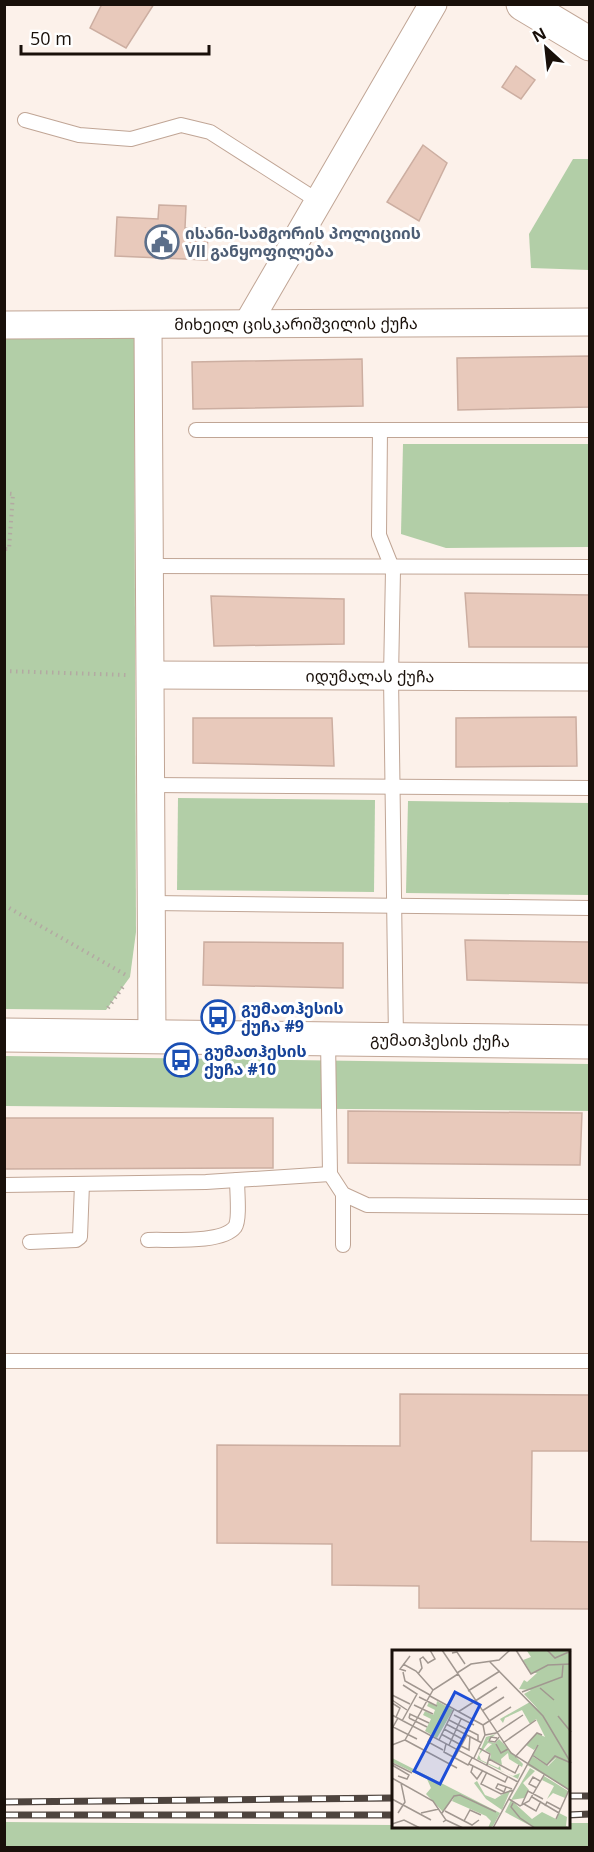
<svg xmlns="http://www.w3.org/2000/svg" width="594" height="1852" font-family="'Open Sans','Noto Sans Georgian',sans-serif">
<rect width="100%" height="100%" fill="#fcf1ea"/>
<!-- green -->
<g fill="#b2cea7">
<polygon points="573,159 589,159 589,270 531,268 529,234"/>
<polygon points="5,334 134,337 136,932 130,977 106,1010 5,1009"/>
<polygon points="403,444 589,444 589,547 446,548 401,534"/>
<polygon points="178,798 375,800 374,892 177,890"/>
<polygon points="408,801 589,803 589,895 406,893"/>
<polygon points="5,1056 589,1064 589,1111 5,1106"/>
<polygon points="5,1822 393,1825 393,1826 568,1826 569,1823 589,1823 590,1847 5,1848"/>
</g>
<!-- building -->
<g fill="#e8c9bb" stroke="#ccaea1" stroke-width="1.5">
<polygon points="102,4 154,4 126,48 90,28"/>
<polygon points="516,66 535,80 521,99 502,87"/>
<polygon points="423,145 447,163 419,221 387,202"/>
<polygon points="159,205 186,206 185,228 208,228 207,260 115,256 117,217 158,219"/>
<polygon points="590,356 590,407 458,410 457,358"/>
<polygon points="362,359 363,406 193,409 192,362"/>
<polygon points="465,593 590,595 590,647 469,647"/>
<polygon points="211,596 344,599 344,644 214,646"/>
<polygon points="576,717 577,766 456,767 456,718"/>
<polygon points="193,718 332,718 334,766 193,763"/>
<polygon points="465,940 590,942 590,983 467,980"/>
<polygon points="204,942 343,943 343,988 203,985"/>
<polygon points="348,1111 582,1113 580,1165 348,1163"/>
<polygon points="4,1118 273,1118 273,1168 4,1169"/>
<polygon points="400,1394 590,1395 590,1451 532,1451 531,1541 590,1542 590,1609 419,1608 419,1586 332,1585 332,1544 217,1543 217,1445 400,1446"/>
</g>
<g fill="none" stroke-linecap="round" stroke-linejoin="round">
<defs>
<g id="lane">
<polyline points="25,120 79,135 131,139 181,125 210,132 318,201"/>
<polyline points="196,430 590,430"/>
<polyline points="380,430 379,535 393,570 391,677 396,1040"/>
<polyline points="150,566 590,567"/>
<polyline points="151,785 590,788"/>
<polyline points="152,903 590,908"/>
<polyline points="328,1039 330,1174 343,1194 367,1205 590,1207"/>
<polyline points="4,1185 206,1182 330,1174"/>
<polyline points="343,1194 343,1245"/>
<path d="M 148,1240 C 167,1239 222,1244 235,1227 C 240,1220 237,1190 237,1180"/>
<polyline points="30,1242 76,1240 80,1237 82,1184"/>
<polyline points="4,1361 590,1361"/>
</g>
<g id="street">
<polyline points="248,323 433,4"/>
<path id="s1" d="M 4,325 L 590,322"/>
<polyline points="148,325 152,1037"/>
<path id="s2" d="M 151,675 L 590,677"/>
</g>
<g id="secondary">
<polyline points="523,4 590,44"/>
<path id="s3" d="M 4,1035 L 590,1042"/>
</g>
</defs>
<!-- lane casing -->
<use href="#lane" stroke="#c0a595" stroke-width="16"/>
<!-- street casing -->
<use href="#street" stroke="#c0a595" stroke-width="29"/>
<!-- secondary casing -->
<use href="#secondary" stroke="#c0a595" stroke-width="35"/>
<!-- path -->
<g stroke="#b3a9a2" stroke-width="4" stroke-dasharray="1.5 4.5" stroke-linecap="butt">
<polyline points="4,493 13,494 9,549 4,549"/>
<polyline points="4,671 127,675"/>
<polyline points="4,905 126,975"/>
<polyline points="108,1008 125,984"/>
</g>
<!-- lane -->
<use href="#lane" stroke="#fff" stroke-width="14"/>
<!-- street -->
<use href="#street" stroke="#fff" stroke-width="27"/>
<!-- secondary -->
<use href="#secondary" stroke="#fff" stroke-width="33"/>
<defs>
<g id="rail">
<polyline points="568,1796 590,1796"/>
<polyline points="4,1802 393,1798"/>
<polyline points="4,1815 393,1815"/>
<polyline points="568,1815 590,1814"/>
</g>
</defs>
<!-- rail casing -->
<use href="#rail" stroke="#4e443e" stroke-width="7"/>
<!-- rail -->
<use href="#rail" stroke="#fff" stroke-width="4.5" stroke-dasharray="14" stroke-linecap="butt"/>
</g>
<!-- icons -->
<defs>
<symbol id="civic-ring" viewBox="-11 -11 22 22"><circle r="9.5" fill="#fff" stroke="#5c6f8a" stroke-width="1.5"/><path d="M-.6-6.5H3V-4.5H.6V-3L4-1V1h2V6H-6V1h2V-1L-.6-3ZM-1.2 2.5V6h2.4V2.5Z" fill="#5c6f8a"/></symbol>
<symbol id="bus-ring" viewBox="-11 -11 22 22"><circle r="9.5" fill="#fff" stroke="#1a4fb4" stroke-width="1.5"/><path d="M-5-6H5V4H4V6H2V4H-2V6H-4V4H-5ZM-3.5-4V0h7V-4ZM-3.5 1.2v1.5H-2V1.2ZM2 1.2v1.5H3.5V1.2Z" fill="#1a4fb4"/></symbol>
</defs>
<g fill-rule="evenodd">
<use href="#civic-ring" x="143" y="223" width="38" height="38"/>
<use href="#bus-ring" x="199" y="998" width="38" height="38"/>
<use href="#bus-ring" x="162" y="1041" width="38" height="38"/>
</g>
<g text-anchor="middle" dominant-baseline="central" stroke-width="6" stroke-linejoin="round" paint-order="stroke">
<!-- service labels -->
<g font-size="16" font-weight="bold" fill="#4e5e75" stroke="#fff" text-anchor="start">
<text x="185" y="233">ისანი-სამგორის პოლიციის<tspan x="185" dy="18">VII განყოფილება</tspan></text>
</g>
<!-- street labels -->
<g font-size="16" fill="#19100a" stroke="#fff">
<text stroke="none"><textPath href="#s1" startOffset="292">მიხეილ ცისკარიშვილის ქუჩა</textPath></text>
<text stroke="none"><textPath href="#s2" startOffset="219">იდუმალას ქუჩა</textPath></text>
<text stroke="none"><textPath href="#s3" startOffset="436">გუმათჰესის ქუჩა</textPath></text>
</g>
<!-- transit labels -->
<g font-size="16" font-weight="bold" fill="#164399" stroke="#fff" text-anchor="start">
<text x="241" y="1008">გუმათჰესის<tspan x="241" dy="18">ქუჩა #9</tspan></text>
<text x="204" y="1051">გუმათჰესის<tspan x="204" dy="18">ქუჩა #10</tspan></text>
</g>
</g>
<!-- overview -->
<g transform="translate(392 1650)">
<rect width="178" height="178" fill="#fcf1ea"/>
<path d="M 143,0 L 155,0 L 159,5 L 156,0 L 178,1 L 178,140 L 135,115 L 140,106 L 156,116 L 165,107 L 155,115 L 140,105 L 146,95 L 142,100 L 134,95 L 145,83 L 153,87 L 144,69 L 138,74 L 130,60 L 113,68 L 111,73 L 108,69 L 138,52 L 146,59 L 132,44 L 139,40 L 127,39 L 132,30 L 135,32 L 145,23 L 139,23 L 131,10 L 139,7 L 135,1 ZM 45,51 L 61,60 L 45,88 L 33,81 L 39,69 L 31,65 L 33,61 L 41,65 L 43,60 L 35,56 L 37,52 L 44,56 ZM 104,84 L 95,91 L 103,93 L 107,89 L 131,114 L 126,129 L 85,109 L 94,87 ZM 96,93 L 100,94 L 93,100 L 99,104 L 98,109 L 110,115 L 109,109 L 116,103 L 117,109 L 130,117 L 128,123 L 121,126 L 109,121 L 108,116 L 106,118 L 89,110 L 87,105 ZM 0,108 L 108,163 L 101,176 L 96,178 L 99,171 L 94,166 L 60,151 L 63,145 L 51,162 L 34,144 L 39,138 L 35,129 L 0,112 ZM 138,118 L 143,121 L 131,133 L 137,140 L 132,148 L 119,150 ZM 152,126 L 176,141 L 173,148 L 161,143 L 155,149 L 162,136 L 150,130 ZM 85,131 L 93,145 L 103,149 L 119,139 L 110,160 L 94,149 L 82,133 ZM 119,150 L 140,169 L 150,162 L 164,169 L 167,163 L 175,167 L 174,176 L 178,178 L 143,178 L 135,174 L 113,162 Z" fill="#b2cea7" fill-rule="evenodd"/>
<path fill="none" stroke="#a19790" stroke-width="1.5" d="M 50,0 L 119,103 L 179,141M 124,0 L 139,24 L 156,15 L 179,14M 155,0 L 163,8 L 179,1M 60,3 L 65,2 L 73,14M 98,12 L 151,66 L 179,113M 11,14 L 24,21 L 41,40M 14,21 L 8,19 L 18,6M 11,22 L 13,31 L 38,45M 65,23 L 79,14 L 107,10 L 118,0M 26,24 L 30,18 L 28,9 L 31,7 L 36,13 L 43,9 L 38,0M 148,38 L 162,50M 76,41 L 108,21M 130,42 L 170,27 L 171,15M 0,45 L 18,54M 38,46 L 91,75M 27,47 L 45,56M 0,50 L 15,60M 0,53 L 8,58 L 4,67M 22,55 L 41,64M 90,61 L 112,47M 66,62 L 105,37M 0,65 L 126,132M 62,65 L 82,75M 166,66 L 179,82M 6,68 L 1,77 L 25,89M 17,68 L 18,64 L 37,73M 17,68 L 35,77M 57,70 L 86,85 L 86,90M 10,71 L 25,44 L 11,35M 54,74 L 90,93M 91,75 L 119,57M 52,79 L 72,90M 49,84 L 69,95M 93,85 L 104,83 L 131,65M 39,86 L 36,92 L 51,100M 105,88 L 99,87 L 97,91 L 103,92 L 107,87M 13,90 L 65,118M 47,90 L 62,59M 111,93 L 144,70M 54,94 L 52,102 L 76,115 L 80,108M 104,94 L 109,103 L 116,99M 0,95 L 13,90 L 41,40 L 66,24M 57,95 L 69,69M 69,96 L 77,100 L 78,86M 87,98 L 98,104 L 95,115M 140,105 L 155,115 L 163,106 L 179,113M 63,107 L 75,85M 123,107 L 145,83 L 150,85M 82,108 L 93,85 L 91,75M 97,109 L 123,123 L 127,115M 0,113 L 20,123M 77,114 L 113,132 L 116,126M 0,115 L 17,125 L 15,129 L 6,126M 81,116 L 79,122 L 85,129 L 91,120M 95,122 L 89,134 L 109,144 L 122,140M 0,128 L 41,151 L 54,170 L 51,172M 114,137 L 112,142 L 104,138 L 106,134 L 120,139M 145,138 L 137,134 L 141,127 L 148,131M 140,147 L 167,163M 0,149 L 39,170M 117,149 L 128,156 L 137,151 L 152,125M 121,153 L 119,157 L 128,168 L 143,178M 130,154 L 136,141 L 151,149M 132,154 L 144,161 L 149,151M 153,156 L 155,152 L 168,159M 53,161 L 80,175 L 87,170M 6,163 L 13,152 L 9,133M 29,163 L 47,159M 50,163 L 62,146 L 68,145 L 104,162M 164,169 L 177,140M 54,170 L 71,178M 72,171 L 78,160 L 89,165M 0,174 L 12,170 L 28,178M 101,178 L 146,95"/>
<path fill="#1d4ed8" fill-opacity="0.15" stroke="#1d4ed8" stroke-width="3" d="M 63,42 L 88,55 L 48,134 L 22,121 Z"/>
<rect width="178" height="178" fill="none" stroke="#19100a" stroke-width="3"/>
</g>
<!-- border -->
<rect width="594" height="1852" fill="none" stroke="#19100a" stroke-width="12"/>
<!-- north arrow -->
<g transform="translate(546 48) rotate(333)" stroke="#ffffff" stroke-width="4.5" paint-order="stroke">
<path d="M0-4.5L10 22L0 15L-10 22Z" fill="#19100a"/>
<text y="-9" font-size="16" font-weight="bold" text-anchor="middle" fill="#19100a">N</text>
</g>
<!-- scale -->
<path d="M21 45v9h188v-9" fill="none" stroke="#19100a" stroke-width="3"/>
<text x="30" y="45" font-size="18" fill="#19100a" stroke="#ffffff" stroke-width="4.5" paint-order="stroke">50 m</text>
</svg>
